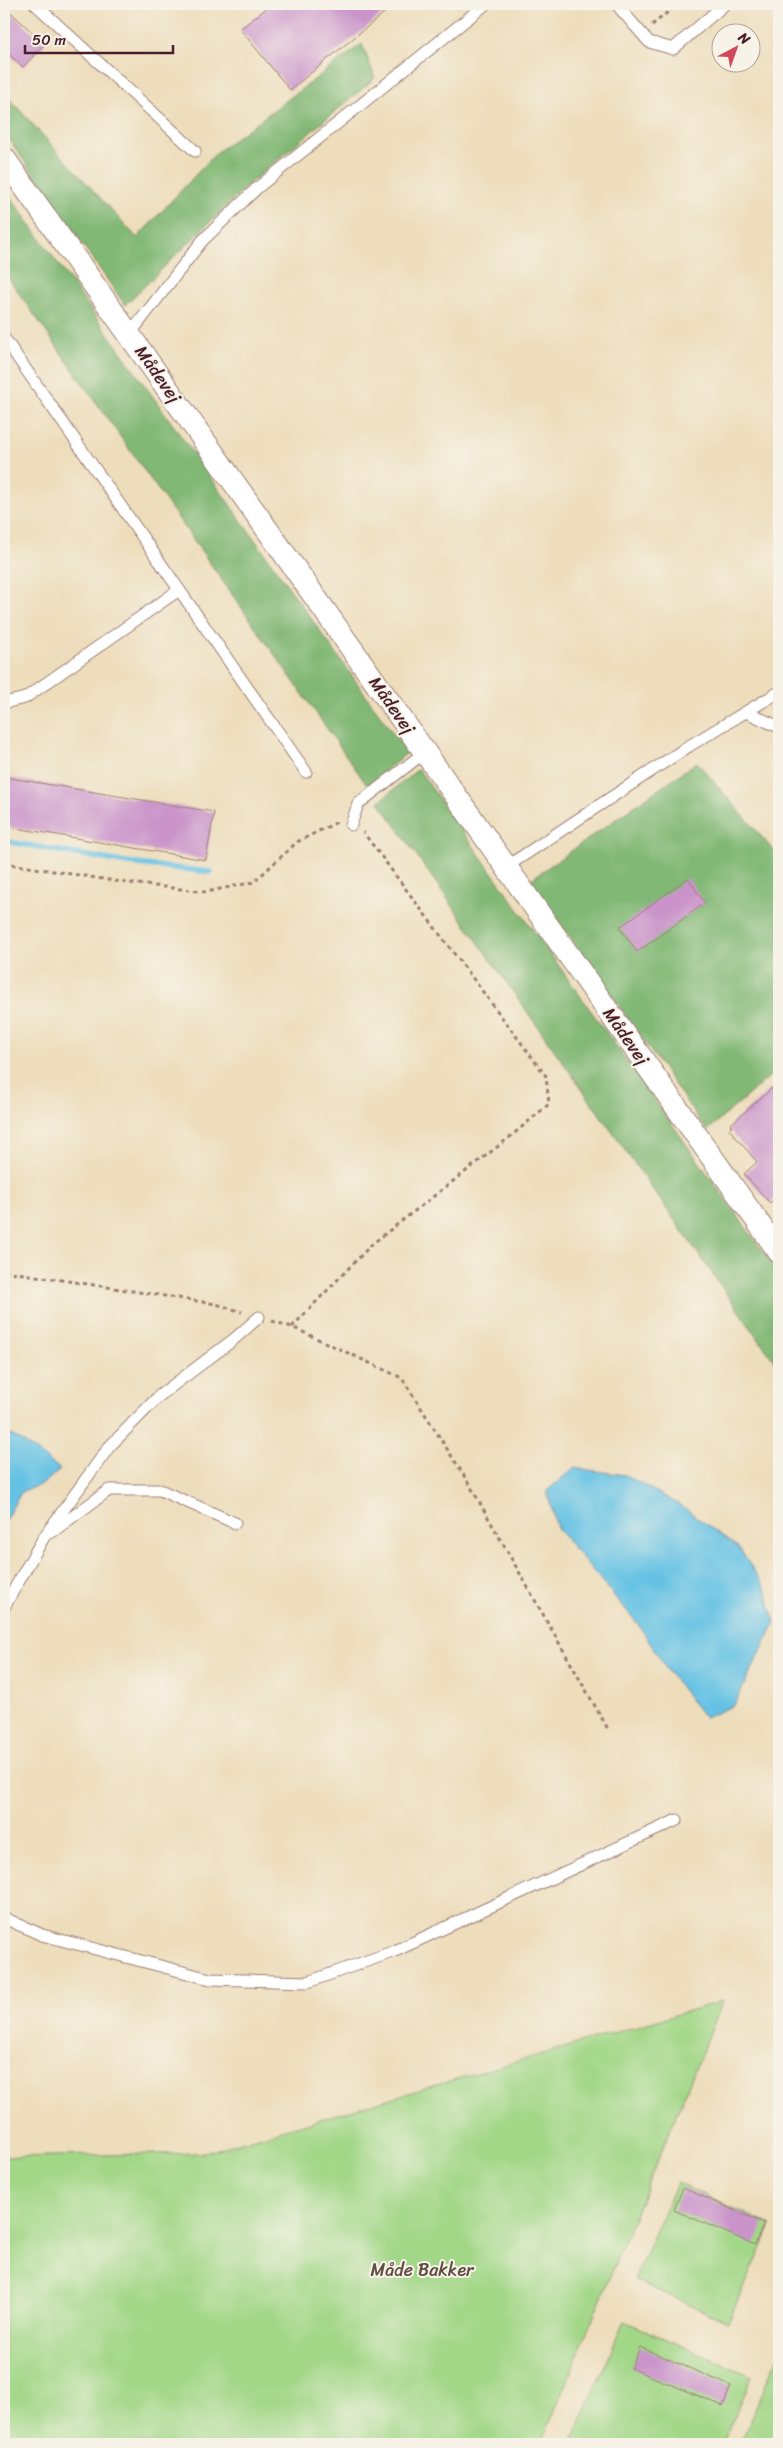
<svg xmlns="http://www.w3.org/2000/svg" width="783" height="2448" font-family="Sriracha,sans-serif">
<rect width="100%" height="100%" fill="#f7f3e8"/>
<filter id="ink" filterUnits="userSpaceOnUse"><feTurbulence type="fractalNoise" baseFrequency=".02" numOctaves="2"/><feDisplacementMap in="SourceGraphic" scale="10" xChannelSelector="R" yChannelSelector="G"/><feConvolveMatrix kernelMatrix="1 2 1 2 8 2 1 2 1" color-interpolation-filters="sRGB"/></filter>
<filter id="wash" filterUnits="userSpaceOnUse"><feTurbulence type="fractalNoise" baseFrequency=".0096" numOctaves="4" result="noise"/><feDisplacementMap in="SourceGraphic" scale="20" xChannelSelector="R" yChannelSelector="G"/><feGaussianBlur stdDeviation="1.12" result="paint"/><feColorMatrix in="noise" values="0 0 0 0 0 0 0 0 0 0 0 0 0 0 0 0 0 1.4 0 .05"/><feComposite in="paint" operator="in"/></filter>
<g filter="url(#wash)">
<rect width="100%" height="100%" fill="#edddbb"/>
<!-- green -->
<g fill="#a2d787" stroke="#767b59">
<polygon points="723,2001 541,2444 4,2444 4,2157 204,2153"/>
<polygon points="677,2183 771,2225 728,2322 634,2280"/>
<polygon points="624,2321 752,2376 723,2444 571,2444"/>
<polygon points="779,2353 779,2444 740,2444"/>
</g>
<!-- forest -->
<g fill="#81b874" stroke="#666c50">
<polygon points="362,44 375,78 251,182 125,305 4,132 4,93 137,238 216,153"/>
<polygon points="4,188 407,753 367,785 4,272"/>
<polygon points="697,762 779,857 779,1068 707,1131 530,880"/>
<polygon points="418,769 779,1274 779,1368 379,802"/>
</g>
<!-- water -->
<g fill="#66c2e4" stroke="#587088">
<polygon points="4,1432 19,1439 60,1469 43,1484 22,1491 4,1522"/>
<polygon points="574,1468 625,1475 680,1505 739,1548 766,1589 775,1623 734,1705 705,1718 669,1673 638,1624 557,1528 547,1491"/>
</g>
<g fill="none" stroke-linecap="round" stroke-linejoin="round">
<!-- stream -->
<polyline stroke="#66c2e4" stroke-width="5.5" points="4,841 127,863 211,872"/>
</g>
<g id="blocks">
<!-- building -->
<g fill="#ca94ca">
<polygon points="272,4 395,4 290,90 240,29"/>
<polygon points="4,6 45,44 23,67 4,50"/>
<polygon points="4,777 214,812 206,860 4,826"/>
<polygon points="688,878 705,903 637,952 620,927"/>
<polygon points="779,1082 779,1194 770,1203 744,1174 757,1162 729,1129 732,1127 730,1125"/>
<polygon points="683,2188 764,2223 755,2245 674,2210"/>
<polygon points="640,2347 731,2386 723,2406 631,2368"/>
</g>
</g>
</g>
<g filter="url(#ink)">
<use href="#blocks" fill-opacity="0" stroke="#9c7e73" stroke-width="1"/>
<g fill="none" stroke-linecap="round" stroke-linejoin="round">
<defs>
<g id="service">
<polyline points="35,4 195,151"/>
<polyline points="616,4 649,42 673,49 725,4"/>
<polyline points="130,334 202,241 257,188 486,4"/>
<polyline points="4,338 306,772"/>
<polyline points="4,703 25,698 179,590"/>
<polyline points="746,712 779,727"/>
<polyline points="351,825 358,804 425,752"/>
<polyline points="506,867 689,746 779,692"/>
<polyline points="52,1532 109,1490 160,1490 235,1523"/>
<polyline points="4,1607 44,1537 109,1447 159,1396 233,1340 259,1317"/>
<polyline points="4,1918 42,1935 210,1979 308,1982 395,1951 677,1820"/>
</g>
<polyline id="minor" points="4,158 779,1252"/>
</defs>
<!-- service casing -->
<use href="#service" stroke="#9c7e73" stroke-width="13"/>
<!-- minor casing -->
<use href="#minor" stroke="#9c7e73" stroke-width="24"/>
<!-- path -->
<g stroke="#9c7e73" stroke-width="3" stroke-dasharray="4 4" stroke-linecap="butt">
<polyline points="652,25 678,4"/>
<polyline points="4,863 121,882 206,892 254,882 297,842 337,822"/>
<polyline points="4,1271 216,1304 242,1312"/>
<polyline points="272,1321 292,1327 402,1378 468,1482 608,1729"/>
<polyline points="292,1327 372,1244 510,1137 549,1104 546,1076 363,832"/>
</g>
<!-- service -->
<use href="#service" stroke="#fff" stroke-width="11"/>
<!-- minor -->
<use href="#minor" stroke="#fff" stroke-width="22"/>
</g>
</g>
<g text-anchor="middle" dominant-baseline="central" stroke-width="4" stroke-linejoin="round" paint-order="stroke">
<!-- street labels -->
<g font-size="18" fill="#4a1f2b" stroke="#f7f3e8">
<text transform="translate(158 374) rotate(55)">Mådevej</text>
<text transform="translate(392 705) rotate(55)">Mådevej</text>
<text transform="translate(626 1036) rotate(55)">Mådevej</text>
</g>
<!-- park labels -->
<g font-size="18" fill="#604d42" stroke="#f7f3e8">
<text x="422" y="2270">Måde Bakker</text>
</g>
</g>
<!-- margin -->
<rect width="783" height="2448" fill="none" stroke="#f7f3e8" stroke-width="20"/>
<!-- north arrow -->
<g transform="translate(736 48) rotate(41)"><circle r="24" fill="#f7f3e8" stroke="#b29e9c"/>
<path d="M0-4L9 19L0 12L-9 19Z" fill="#d1495b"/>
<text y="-8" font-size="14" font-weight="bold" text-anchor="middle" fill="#4a1f2b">N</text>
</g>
<!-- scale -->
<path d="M25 45v8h148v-8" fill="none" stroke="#4a1f2b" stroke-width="2.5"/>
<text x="32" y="45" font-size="15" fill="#4a1f2b" stroke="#f7f3e8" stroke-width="4" paint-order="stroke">50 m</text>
</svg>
